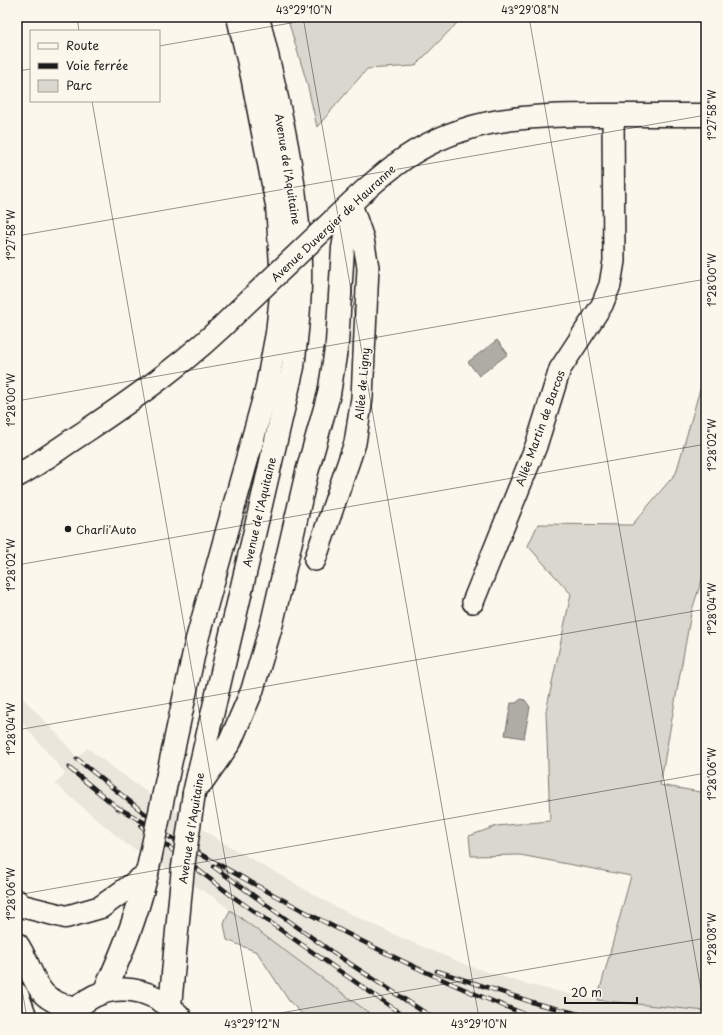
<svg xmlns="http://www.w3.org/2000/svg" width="723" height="1035" font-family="'Playpen Sans',sans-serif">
<rect width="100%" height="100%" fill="#fbf7ec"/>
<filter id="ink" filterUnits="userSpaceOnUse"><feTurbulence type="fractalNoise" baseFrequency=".025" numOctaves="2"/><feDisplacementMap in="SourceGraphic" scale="8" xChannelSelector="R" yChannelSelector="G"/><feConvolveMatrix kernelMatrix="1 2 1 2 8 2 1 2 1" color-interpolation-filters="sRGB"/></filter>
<g filter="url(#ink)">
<!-- built -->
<polygon fill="#eae6dc" points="17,692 60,737 77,758 87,748 138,786 222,842 336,907 402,938 469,966 529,985 597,1000 706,1011 706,1018 376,1018 213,897 125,843 55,784 65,773 17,717"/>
<!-- green -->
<g fill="#dad7ce" stroke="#7b7a75">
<polygon points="287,17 463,17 415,66 367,69 317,127 307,83"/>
<polygon points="706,368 706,567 691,613 660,785 706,793 706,1011 597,1000 631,876 520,855 471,856 469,836 497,826 550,821 546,711 571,594 528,546 538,524 632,525 676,473"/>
<polygon points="230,910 376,1018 306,1018 289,1001 257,952 227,940 224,924"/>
</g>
<!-- water -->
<g fill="#afaca5" stroke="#74726e">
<polygon points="497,340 508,354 479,376 468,362"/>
<polygon points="521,699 525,700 530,707 524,738 505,735 511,703 516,703"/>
</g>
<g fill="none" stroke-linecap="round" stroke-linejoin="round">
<defs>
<g id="minor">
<polyline points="315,560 355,443 362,398 368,267 363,239 351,204"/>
<polyline points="473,602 536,446 560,369 602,305 610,285 614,261 613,115"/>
</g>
<g id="secondary">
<path d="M 323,230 C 349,205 375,179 405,158 C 466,117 529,115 600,115 C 635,115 671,115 706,115"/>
<path d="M 17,476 C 40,463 61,447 83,433 C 138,396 192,358 238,311"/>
<polyline points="17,901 22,906 66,917 101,907 147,874"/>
<path d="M 17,944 C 28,959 31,980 44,994 C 52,1002 64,1006 75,1009"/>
<polyline points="17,994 26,1018"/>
</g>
<g id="primary">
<polyline points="168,774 196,643 266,391 277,333 281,295 281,265 277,205 252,76 238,17"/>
<polyline points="202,782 230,742 252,691 272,623 307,472 329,394 337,343 343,248 351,204"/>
<path d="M 194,793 L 293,367 C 297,333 301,298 300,264 C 299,183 277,96 258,17"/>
<path d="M 104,992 C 124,950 141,905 150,859"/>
<polyline points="170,1006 183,867"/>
<path d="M 68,1018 C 99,978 150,982 181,1018"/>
</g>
</defs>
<!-- minor casing -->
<use href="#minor" stroke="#1c1c1c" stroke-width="24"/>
<!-- secondary casing -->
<use href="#secondary" stroke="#1c1c1c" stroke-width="25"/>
<!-- primary casing -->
<use href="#primary" stroke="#1c1c1c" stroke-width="25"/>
<!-- minor -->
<use href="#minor" stroke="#fbf7ec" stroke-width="21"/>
<!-- secondary -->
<use href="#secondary" stroke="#fbf7ec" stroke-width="22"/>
<!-- primary -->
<use href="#primary" stroke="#fbf7ec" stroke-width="22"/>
<defs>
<g id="rail">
<polyline points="77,759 164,829"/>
<polyline points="69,768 119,809"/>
<path d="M 115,806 C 251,883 389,963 535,1018"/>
<polyline points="141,826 232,896 407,1018"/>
<polyline points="214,867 332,952 433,1018"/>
<polyline points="437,971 538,1004 595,1018"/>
</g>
</defs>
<!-- rail casing -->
<use href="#rail" stroke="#1c1c1c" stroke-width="4.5"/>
<!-- rail -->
<use href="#rail" stroke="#fbf7ec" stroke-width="3" stroke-dasharray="9" stroke-linecap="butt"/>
<defs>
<polyline id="secondary-bridge" points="238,311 323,230"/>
<g id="primary-bridge">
<polyline points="150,859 168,774"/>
<polyline points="183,867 194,793"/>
</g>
</defs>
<!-- secondary-bridge casing -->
<use href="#secondary-bridge" stroke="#1c1c1c" stroke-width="25" stroke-linecap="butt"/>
<!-- primary-bridge casing -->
<use href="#primary-bridge" stroke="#1c1c1c" stroke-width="25" stroke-linecap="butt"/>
<!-- secondary-bridge -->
<use href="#secondary-bridge" stroke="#fbf7ec" stroke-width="22"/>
<!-- primary-bridge -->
<use href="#primary-bridge" stroke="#fbf7ec" stroke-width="22"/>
</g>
</g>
<!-- ticks -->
<path fill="none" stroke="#1c1c1c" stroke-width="1" stroke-opacity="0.45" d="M 77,17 L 79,31M 303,17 L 479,1018M 529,17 L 706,1018M 159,46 L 325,17M 17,71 L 31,69M 92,101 L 253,1018M 17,236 L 706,115M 17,401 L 706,279M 17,565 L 706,444M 17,730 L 706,609M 17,895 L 706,773M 17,961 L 27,1018M 252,1018 L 706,938"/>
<!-- markers -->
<circle fill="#1c1c1c" stroke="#fbf7ec" stroke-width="1.5" cx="68" cy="529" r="4"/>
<g text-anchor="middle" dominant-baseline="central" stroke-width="3" stroke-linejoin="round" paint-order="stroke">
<!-- street labels -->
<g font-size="11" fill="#1c1c1c" stroke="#fbf7ec">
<text transform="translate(288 169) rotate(81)">Avenue de l'Aquitaine</text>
<text transform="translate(333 223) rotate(-43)">Avenue Duvergier de Hauranne</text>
<text transform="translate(362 384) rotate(-85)">Allée de Ligny</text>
<text transform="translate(540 428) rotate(-70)">Allée Martin de Barcos</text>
<text transform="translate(259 512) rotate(-77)">Avenue de l'Aquitaine</text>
<text transform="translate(191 828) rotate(-81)">Avenue de l'Aquitaine</text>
</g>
<!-- poi labels -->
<g font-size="11" fill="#1c1c1c" stroke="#fbf7ec" text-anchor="start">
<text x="76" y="529">Charli'Auto</text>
</g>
</g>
<!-- margin -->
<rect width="723" height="1035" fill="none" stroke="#fbf7ec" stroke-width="44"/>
<!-- legend -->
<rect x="30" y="30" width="130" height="72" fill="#fbf7ec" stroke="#a29f99"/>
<rect x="38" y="43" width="20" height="6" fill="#fbf7ec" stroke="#a29f99"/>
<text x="66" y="50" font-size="12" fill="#1c1c1c">Route</text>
<rect x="38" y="63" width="20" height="6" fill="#1c1c1c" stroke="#a29f99"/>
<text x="66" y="70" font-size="12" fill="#1c1c1c">Voie ferrée</text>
<rect x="38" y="80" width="20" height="12" fill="#dad7ce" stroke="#a29f99"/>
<text x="66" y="90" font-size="12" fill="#1c1c1c">Parc</text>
<!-- scale -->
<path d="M565 997v6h72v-6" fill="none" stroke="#1c1c1c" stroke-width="2"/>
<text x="571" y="997" font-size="12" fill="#1c1c1c" stroke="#fbf7ec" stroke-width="3" paint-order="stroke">20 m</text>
<rect x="22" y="22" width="679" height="991" fill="none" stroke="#1c1c1c" stroke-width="1.5"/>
<g font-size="10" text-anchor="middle" fill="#1c1c1c">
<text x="304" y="14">43°29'10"N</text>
<text x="530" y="14">43°29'08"N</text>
<text transform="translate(712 115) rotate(-90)" y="4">1°27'58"W</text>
<text transform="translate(11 235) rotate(-90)" y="4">1°27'58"W</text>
<text transform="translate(712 280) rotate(-90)" y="4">1°28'00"W</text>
<text transform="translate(11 400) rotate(-90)" y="4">1°28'00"W</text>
<text transform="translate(712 445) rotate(-90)" y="4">1°28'02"W</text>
<text transform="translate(11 565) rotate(-90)" y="4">1°28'02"W</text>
<text transform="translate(712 609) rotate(-90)" y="4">1°28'04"W</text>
<text transform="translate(11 729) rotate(-90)" y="4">1°28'04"W</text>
<text transform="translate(712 774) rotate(-90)" y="4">1°28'06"W</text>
<text transform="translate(11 894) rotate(-90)" y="4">1°28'06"W</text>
<text transform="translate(712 939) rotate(-90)" y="4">1°28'08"W</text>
<text x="252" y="1028">43°29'12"N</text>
<text x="479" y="1028">43°29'10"N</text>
</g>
</svg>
